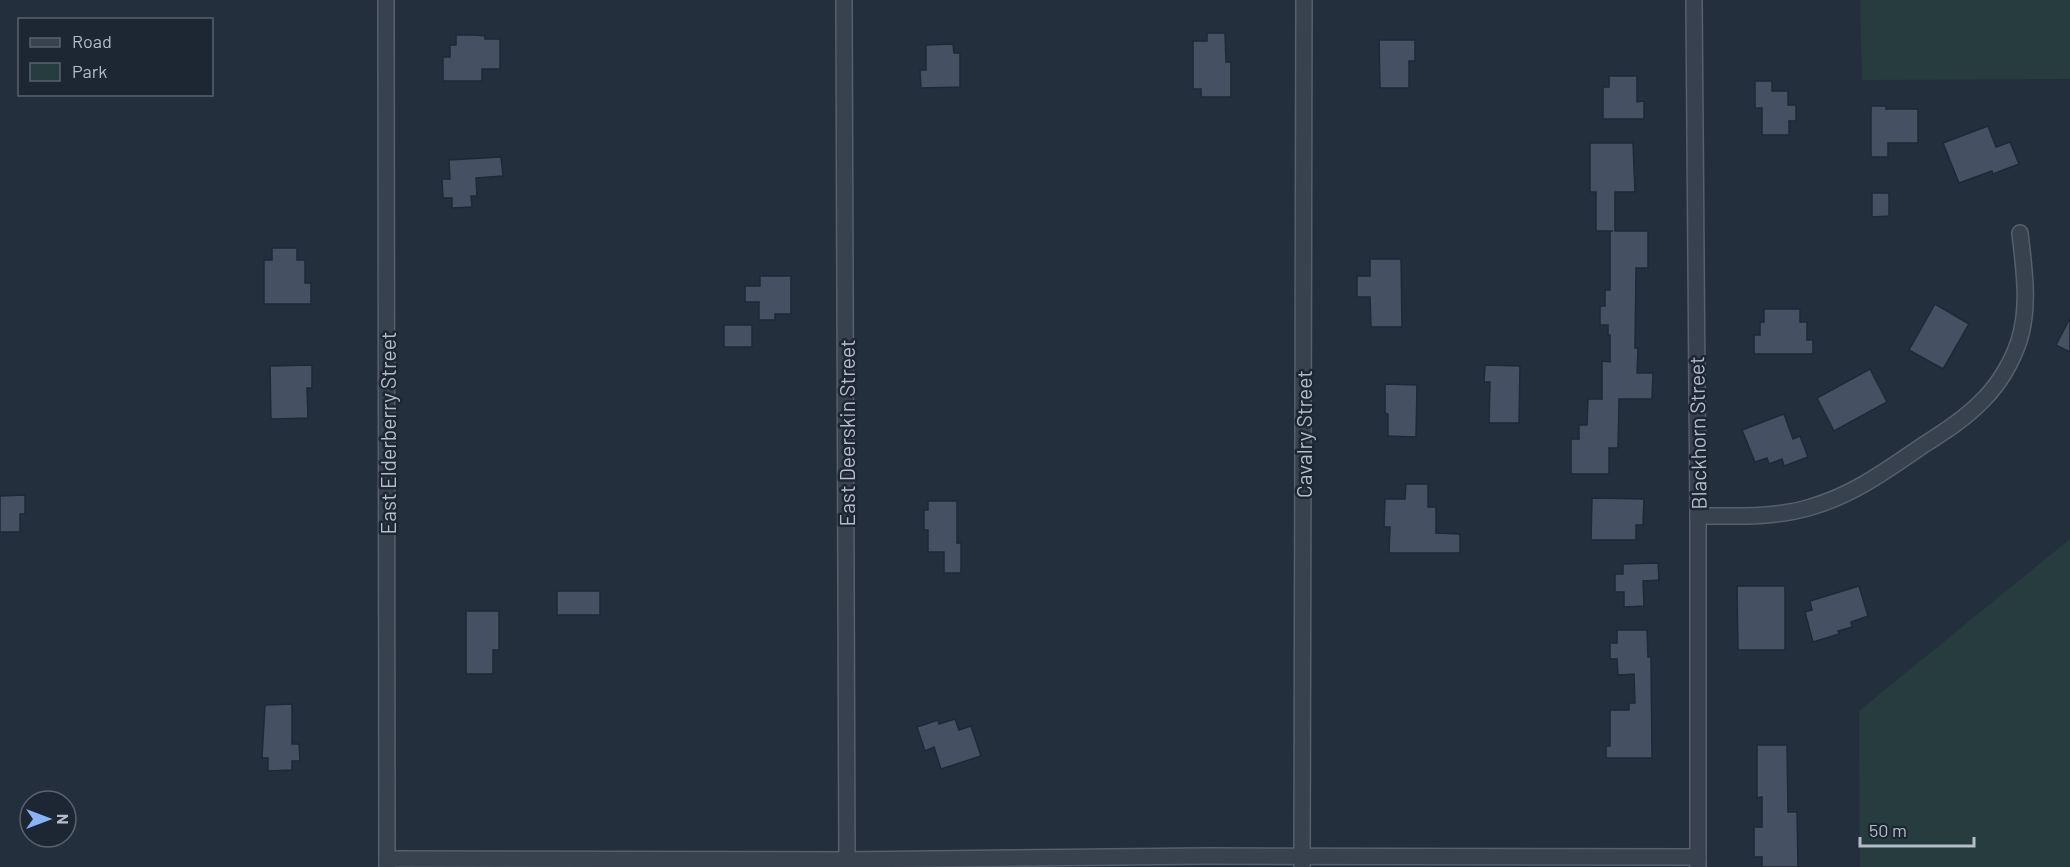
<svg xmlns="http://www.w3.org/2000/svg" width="2070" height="867" font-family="Barlow,sans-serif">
<rect width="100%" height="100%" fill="#242f3e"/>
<!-- green -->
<g fill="#263c3f">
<polygon points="1860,0 2070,0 2070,79 1862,80"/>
<polygon points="2070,539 2070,867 1860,867 1859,711"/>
</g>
<!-- building -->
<g fill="#455162" stroke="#1f2835" stroke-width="1.5">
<polygon points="1207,33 1225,33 1226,62 1231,62 1231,97 1201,97 1201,89 1193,89 1193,41 1207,41"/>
<polygon points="456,35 475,35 485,36 485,39 500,39 500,69 482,69 482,81 443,81 443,57 450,57 450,45 456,45"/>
<polygon points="1379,40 1415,40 1415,61 1409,61 1409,88 1380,88"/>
<polygon points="953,44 954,53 960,53 960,87 921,88 920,70 926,70 926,45"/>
<polygon points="1609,76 1637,76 1637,102 1644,101 1644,119 1603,119 1603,87 1609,87"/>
<polygon points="1755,81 1772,81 1772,91 1788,91 1788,105 1796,105 1796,121 1789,121 1789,135 1762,135 1762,108 1755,108"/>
<polygon points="1871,106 1886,106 1886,109 1918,109 1918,143 1888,143 1888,157 1871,157"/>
<polygon points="1988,126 1996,147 2010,142 2019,164 1993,174 1992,171 1959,183 1943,143"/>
<polygon points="1590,143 1633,143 1635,192 1615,192 1615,231 1648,231 1648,268 1636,268 1635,348 1638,348 1637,373 1653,373 1652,399 1619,399 1618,448 1609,448 1609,474 1571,474 1571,439 1579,439 1579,425 1587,425 1588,399 1602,399 1602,361 1610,362 1610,335 1608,335 1608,325 1600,325 1600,306 1605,306 1605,290 1610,290 1610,231 1613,231 1596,231 1596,192 1590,192"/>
<polygon points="501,157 503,176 476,178 477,196 471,196 472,207 452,208 452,198 443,198 442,179 450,179 449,160"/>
<polygon points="1872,193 1889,193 1889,216 1872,217"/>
<polygon points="272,248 297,248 297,260 305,260 305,283 311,283 311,304 264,304 264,260 272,260"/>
<polygon points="1370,259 1401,259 1402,327 1371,327 1370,297 1357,297 1357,276 1370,276"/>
<polygon points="760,276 791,276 791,314 775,314 775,320 759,320 759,302 745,302 745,286 760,286"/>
<polygon points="1935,304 1969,324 1943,369 1909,350"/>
<polygon points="1764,309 1800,309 1800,322 1807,322 1807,340 1813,340 1813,354 1754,354 1754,335 1760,335 1760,322 1764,322"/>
<polygon points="2070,318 2070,352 2056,345"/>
<rect x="724" y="325" width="28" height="22"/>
<polygon points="312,365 312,388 307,388 308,418 271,419 270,366"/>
<polygon points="1485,365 1520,366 1519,423 1489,423 1490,382 1484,382"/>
<polygon points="1870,369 1887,402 1834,431 1817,398"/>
<polygon points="1385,384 1417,385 1416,437 1388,436 1388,414 1385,413"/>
<polygon points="1784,414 1793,439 1800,436 1808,457 1784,466 1782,459 1769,464 1767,458 1755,462 1742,430"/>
<polygon points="1406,484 1428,484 1428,507 1436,507 1436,533 1460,534 1460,553 1389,553 1390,527 1384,527 1385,499 1405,499"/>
<polygon points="25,495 25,514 20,514 20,532 0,532 0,496"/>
<polygon points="1592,498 1644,499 1643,525 1636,525 1636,540 1591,540"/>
<polygon points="928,501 957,501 957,543 961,543 961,573 944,573 944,552 928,552 928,530 924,530 924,510 928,510"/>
<polygon points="1658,563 1659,580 1643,581 1644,606 1624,607 1624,592 1615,592 1615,574 1623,574 1623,564"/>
<polygon points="1737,586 1785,586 1785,650 1738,650"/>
<polygon points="1859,586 1868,616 1851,622 1852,627 1838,631 1839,634 1813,642 1805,612 1812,610 1810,601"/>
<rect x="557" y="591" width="43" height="24"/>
<polygon points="466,611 499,611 499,650 493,650 493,674 466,674"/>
<polygon points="1617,630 1647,630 1648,657 1651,657 1652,758 1606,758 1606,746 1610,746 1610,710 1629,710 1629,703 1635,703 1634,674 1618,675 1617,659 1610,659 1610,643 1617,643"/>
<polygon points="292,704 292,744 299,744 300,761 292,761 292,770 268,771 268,758 262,758 265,705"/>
<polygon points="955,719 959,730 971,726 981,756 941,769 934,747 925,751 917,727 938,720 939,724"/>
<polygon points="1757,745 1787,745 1788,812 1797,812 1798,867 1762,867 1762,857 1754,857 1754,827 1762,827 1762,797 1757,798"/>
</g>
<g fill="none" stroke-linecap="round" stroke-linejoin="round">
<defs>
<g id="minor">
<polyline points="386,0 387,867"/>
<polyline points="844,0 847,867"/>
<polyline points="1694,0 1698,516 1698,867"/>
<path d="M 1698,516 C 1735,516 1775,518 1811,507 C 1853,495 1887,470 1922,446 C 1944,432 1966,418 1984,399 C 1999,384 2012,362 2019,341 C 2030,306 2024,269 2020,233"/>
<polyline points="387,859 847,860 1206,856 1698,857"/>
<polyline points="1302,867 1304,0"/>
</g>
</defs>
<!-- minor casing -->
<use href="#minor" stroke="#565f6c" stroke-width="18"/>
<!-- minor -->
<use href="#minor" stroke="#38414e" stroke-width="15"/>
</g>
<g text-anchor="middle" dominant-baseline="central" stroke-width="5" stroke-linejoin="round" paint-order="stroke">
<!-- street labels -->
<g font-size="21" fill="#b4bcc9" stroke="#1d2633">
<text transform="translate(387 433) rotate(-90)">East Elderberry Street</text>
<text transform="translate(846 433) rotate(-90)">East Deerskin Street</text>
<text transform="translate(1697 433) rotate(-91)">Blackhorn Street</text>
<text transform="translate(1303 434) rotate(-90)">Cavalry Street</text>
</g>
</g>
<!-- legend -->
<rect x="18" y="18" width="195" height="78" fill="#1d2633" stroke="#59626f" stroke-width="1.5"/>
<rect x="30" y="38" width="30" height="9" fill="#38414e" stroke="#59626f" stroke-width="1.5"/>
<text x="72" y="48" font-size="18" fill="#b4bcc9">Road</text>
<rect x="30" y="63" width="30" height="18" fill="#263c3f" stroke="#59626f" stroke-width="1.5"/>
<text x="72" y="78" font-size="18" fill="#b4bcc9">Park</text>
<!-- north arrow -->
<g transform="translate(48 819) rotate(90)"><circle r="28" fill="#1d2633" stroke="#59626f" stroke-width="1.5"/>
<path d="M0-4.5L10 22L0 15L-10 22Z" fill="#8ab4f8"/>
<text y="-9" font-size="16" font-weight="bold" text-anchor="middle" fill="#b4bcc9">N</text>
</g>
<!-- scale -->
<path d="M1860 837v9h114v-9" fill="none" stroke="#b4bcc9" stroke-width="3"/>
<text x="1869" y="837" font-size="18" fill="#b4bcc9" stroke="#1d2633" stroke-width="4.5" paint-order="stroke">50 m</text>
</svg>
